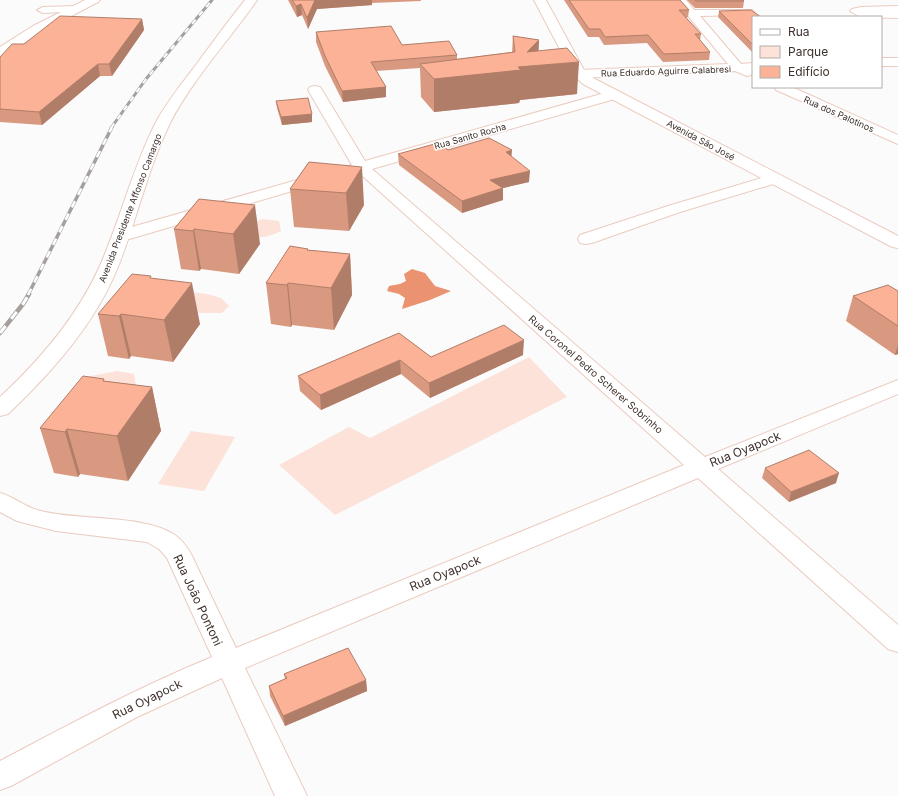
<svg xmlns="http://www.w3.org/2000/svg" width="898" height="796" font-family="Inter,sans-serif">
<rect width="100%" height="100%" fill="#fbfbfb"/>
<!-- green -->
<g fill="#fce2d8">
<path d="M 263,219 L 279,221 L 281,231 C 259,241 255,238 235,228 Z"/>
<polygon points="163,289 207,294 221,298 229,306 222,313 202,313 144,305"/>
<polygon points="529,357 567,397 335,515 279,465 349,427 370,438"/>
<polygon points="117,371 134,374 136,385 125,399 78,388 91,376"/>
<polygon points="191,431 235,437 204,491 158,484"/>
</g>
<!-- water -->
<polygon fill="#eb9270" points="412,269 425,273 435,286 451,291 430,300 402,309 405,298 399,294 387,291 389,286 400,284 406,281 404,274"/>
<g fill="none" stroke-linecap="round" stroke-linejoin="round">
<defs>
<g id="street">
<polygon points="675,0 686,0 694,10 752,10 754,12 748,15 700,16 741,64 753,63 753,72 751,75 747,76 735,71 580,78 576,77 574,74 576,71 580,70 728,64"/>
<polygon points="76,6 80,7 81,9 80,11 43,13 37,10 43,7"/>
<polygon points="898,6 898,18 860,17 850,11 852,9 861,7"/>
<rect x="881" y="58" width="17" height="8"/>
<path d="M 315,86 L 320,87 L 322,90 L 365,161 L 608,92 L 618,92 L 620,95 L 618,98 L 372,169 L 705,457 L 898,380 L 898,394 L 718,469 L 898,625 L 898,652 L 888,649 L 698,478 L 245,668 L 307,796 L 275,796 L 222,678 L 137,717 L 11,786 L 0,790 L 0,761 C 70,724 139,687 212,657 L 167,558 L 159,549 L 147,542 L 56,531 L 17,521 L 0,512 L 0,493 C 15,497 26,508 41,511 C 80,521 143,514 175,535 C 182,540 187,547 191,554 L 236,648 L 684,465 L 358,172 L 350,175 L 345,173 L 342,170 L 345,167 L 352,165 L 308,90 L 310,87 Z"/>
<polygon points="774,87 792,87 898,135 898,144 776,90"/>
<polygon points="318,174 323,176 326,179 323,182 126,240 120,241 114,240 112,236 114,232"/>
<polygon points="775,174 780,176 783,179 780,182 680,212 592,243 586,244 580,243 578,239 580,235 668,206"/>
</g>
<polygon id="secondary" points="534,0 546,0 585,72 593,78 898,236 898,248 892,247 583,84 573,74"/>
<g id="primary">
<polygon points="85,0 100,0 98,2 41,32 4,56 0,57 0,47 33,26"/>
<path d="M 245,0 L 257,0 C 229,40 193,79 171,121 C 148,168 137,219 118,267 C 95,324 52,372 8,414 L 0,416 L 0,397 C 40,360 76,318 99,268 C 120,221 132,169 156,122 C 167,102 182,83 196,65 C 212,43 228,21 245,0 Z"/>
</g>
</defs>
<!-- street casing -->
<use href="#street" stroke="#ebcbbf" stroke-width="2"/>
<!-- secondary casing -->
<use href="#secondary" stroke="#ebcbbf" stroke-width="2"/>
<!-- primary casing -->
<use href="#primary" stroke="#ebcbbf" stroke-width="2"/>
<!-- street -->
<use href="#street" fill="#fff" fill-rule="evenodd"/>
<!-- secondary -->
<use href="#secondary" fill="#fff" fill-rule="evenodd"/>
<!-- primary -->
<use href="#primary" fill="#fff" fill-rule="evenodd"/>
<defs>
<polyline id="rail-far2" points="111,128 146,79 212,0"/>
<polyline id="rail-far1" points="28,295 112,127"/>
<polyline id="rail" points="0,333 23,304 29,294"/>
</defs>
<!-- rail-far2 casing -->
<use href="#rail-far2" stroke="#a5a09d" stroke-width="3"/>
<!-- rail-far1 casing -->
<use href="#rail-far1" stroke="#a5a09d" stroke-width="3.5"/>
<!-- rail casing -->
<use href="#rail" stroke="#a5a09d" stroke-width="4.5"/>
<!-- rail-far2 -->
<use href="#rail-far2" stroke="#fff" stroke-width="2" stroke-dasharray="5.5" stroke-linecap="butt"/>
<!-- rail-far1 -->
<use href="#rail-far1" stroke="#fff" stroke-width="2.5" stroke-dasharray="7" stroke-linecap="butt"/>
<!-- rail -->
<use href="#rail" stroke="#fff" stroke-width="3" stroke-dasharray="9" stroke-linecap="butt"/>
</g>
<!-- wall -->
<g fill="#d99981">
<polygon points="288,0 421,0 421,1 372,3 372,5 317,9 308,29 302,15 297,17"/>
<polygon points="564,0 680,0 689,10 688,17 686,18 701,34 700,41 710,52 709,60 663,62 647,43 604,45 599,37 588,37"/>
<polygon points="687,0 743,0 744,1 743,8 695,8"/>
<polygon points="719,11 753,17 753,53 718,17"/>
<polygon points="142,19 144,30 112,76 100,76 42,125 0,122 0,57 24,44"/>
<polygon points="316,32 402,45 457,55 457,59 512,52 513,36 539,40 538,51 577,94 520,100 519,103 434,112 421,97 420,68 376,71 386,87 386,97 343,102 325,66 316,42"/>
<polygon points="276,101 312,114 312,122 282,125 277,108"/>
<polygon points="448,150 511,156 529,182 503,188 503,200 462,213 399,165 398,154"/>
<polygon points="309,162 364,205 349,231 294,227 290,189"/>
<polygon points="199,199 260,244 239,274 201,269 199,271 181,269 174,229"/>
<polygon points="308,250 350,254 352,295 334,330 292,325 291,327 271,324 266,283"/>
<polygon points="151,278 200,324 173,362 131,356 129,359 108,356 98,314"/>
<polygon points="898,291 898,354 895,355 846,321 853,296"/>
<polygon points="399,333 431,357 523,355 430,398 401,374 321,410 300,391 298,376"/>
<polygon points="105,381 152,387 161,431 128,481 80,474 78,477 54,473 40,428"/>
<polygon points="765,468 836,483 789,502 762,478"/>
<polygon points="284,674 366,680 367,691 285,726 270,696 269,686 285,679"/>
</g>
<!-- shaded-wall -->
<g fill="#b07d69">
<polygon points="315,0 372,0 372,5 317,9 308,29 307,18"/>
<polygon points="301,4 302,15 297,17 296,6"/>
<polygon points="142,19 144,30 112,76 109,64"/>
<polygon points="539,40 538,65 579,62 577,94 520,100 519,103 434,112 434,79 518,67 527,52"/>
<polygon points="98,64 100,76 42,125 39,112"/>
<polygon points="386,87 386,97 343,102 342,91"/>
<polygon points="312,114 312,122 282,125 281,117"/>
<polygon points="512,150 511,162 506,152"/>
<polygon points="362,167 364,205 349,231 346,193"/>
<polygon points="530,171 529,182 490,191 490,180"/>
<polygon points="503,188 503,200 462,213 462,201"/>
<polygon points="255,205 260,244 239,274 233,234"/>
<polygon points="194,229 201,269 199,271 193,231"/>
<polygon points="350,254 352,295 334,330 331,288"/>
<polygon points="192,283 200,324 173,362 164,320"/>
<polygon points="288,283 292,325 291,327 287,285"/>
<polygon points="121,314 131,356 129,359 119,316"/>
<polygon points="524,340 523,355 430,398 429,383"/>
<polygon points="898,345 898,354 895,355"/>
<polygon points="400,360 401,374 321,410 320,395"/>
<polygon points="152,387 161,431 128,481 117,436"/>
<polygon points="67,429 80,474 78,477 65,432"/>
<polygon points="839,473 836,483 789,502 791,492"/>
<polygon points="366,680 367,691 285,726 283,716"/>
</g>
<!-- building -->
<g fill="#fcb296" stroke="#b07d69">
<polygon points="292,0 315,0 307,18 301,4 296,6"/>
<polygon points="569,0 680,0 689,10 679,10 701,34 695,34 710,52 664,54 648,35 605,37 600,29 589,29"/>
<polygon points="695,0 743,0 744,1 696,1"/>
<polygon points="751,10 761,17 753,17 753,45 719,11"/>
<polygon points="60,16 142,19 109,64 98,64 39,112 0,109 0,57 12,44 24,44"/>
<polygon points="391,26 402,45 449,41 457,55 371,62 386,87 342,91 325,56 316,32"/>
<polygon points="513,36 539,40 527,52 567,48 579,62 518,67 521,70 434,79 420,64 515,52"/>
<polygon points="308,98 312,114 281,117 276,101"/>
<polygon points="489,138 512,150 506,152 530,171 490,180 503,188 462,201 398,154 438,143 448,150"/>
<polygon points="309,162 362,167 346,193 290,189"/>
<polygon points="199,199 255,205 233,234 194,229 193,231 174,229"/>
<polygon points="290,246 308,249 307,250 350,254 331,288 288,283 287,285 266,283"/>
<polygon points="132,274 151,276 150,278 192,283 164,320 121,314 119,316 98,314"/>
<polygon points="888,285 898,291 898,326 853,296"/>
<polygon points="504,325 524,340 429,383 400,360 320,395 298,376 399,333 431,357"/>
<polygon points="83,376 104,379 103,381 152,387 117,436 67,429 65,432 40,428"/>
<polygon points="809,450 839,473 791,492 765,468"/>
<polygon points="348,648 366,680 283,716 269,686 287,678 284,674"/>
</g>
<g text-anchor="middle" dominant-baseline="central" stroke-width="3" stroke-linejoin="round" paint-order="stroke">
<!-- far-street labels -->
<g font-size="9" fill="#3e312c" stroke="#fff">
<text transform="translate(666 71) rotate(-2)">Rua Eduardo Aguirre Calabresi</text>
<text transform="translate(839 114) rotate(24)">Rua dos Palotinos</text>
<text transform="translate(470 136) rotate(-16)">Rua Sanito Rocha</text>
<text transform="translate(701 140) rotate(28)">Avenida São José</text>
<text transform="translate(130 208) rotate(-69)">Avenida Presidente Affonso Camargo</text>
</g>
<!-- street labels -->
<g font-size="10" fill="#3e312c" stroke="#fff">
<text transform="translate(596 374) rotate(41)">Rua Coronel Pedro Scherer Sobrinho</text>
</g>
<!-- near-street labels -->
<g font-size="12" fill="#3e312c" stroke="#fff">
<text transform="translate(745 449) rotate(-22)">Rua Oyapock</text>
<text transform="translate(445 573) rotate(-22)">Rua Oyapock</text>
<text transform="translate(198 600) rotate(65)">Rua João Pontoni</text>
<text transform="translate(147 699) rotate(-26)">Rua Oyapock</text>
</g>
</g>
<!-- legend -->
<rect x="752" y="16" width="130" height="72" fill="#ffffff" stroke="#b2adab"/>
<rect x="760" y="29" width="20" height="6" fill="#ffffff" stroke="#b2adab"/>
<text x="788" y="36" font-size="12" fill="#3e312c">Rua</text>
<rect x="760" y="46" width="20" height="12" fill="#fce2d8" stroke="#b2adab"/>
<text x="788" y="56" font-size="12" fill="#3e312c">Parque</text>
<rect x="760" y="66" width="20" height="12" fill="#fcb296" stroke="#b2adab"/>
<text x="788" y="76" font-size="12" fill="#3e312c">Edifício</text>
</svg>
